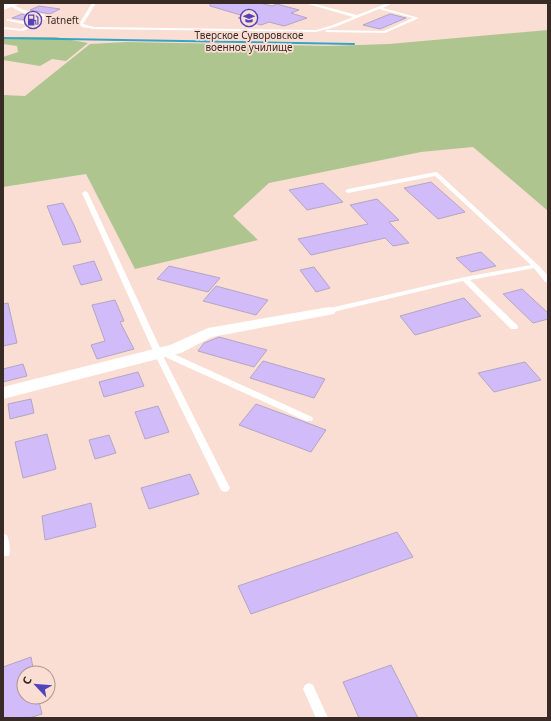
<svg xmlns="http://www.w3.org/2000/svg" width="551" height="721" font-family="'Noto Sans',sans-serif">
<rect width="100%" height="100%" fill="#fbded3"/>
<!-- green -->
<g fill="#aec590">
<polygon points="548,30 548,211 473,147 421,152 269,183 233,216 258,240 135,269 86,174 3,187 3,95 25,96 90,44 126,42 328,46 389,44"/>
<polygon points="21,37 55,37 88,43 66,61 52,59 40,66 3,60 3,57 18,52 17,46 3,44 3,39"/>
</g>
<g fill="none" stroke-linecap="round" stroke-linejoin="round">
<!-- stream -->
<polyline stroke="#35a5c6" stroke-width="2" points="3,38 354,44"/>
</g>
<!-- building -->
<g fill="#d1bbf8" stroke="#b1a6c5">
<polygon points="210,3 260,3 272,6 277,4 299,10 291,13 307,18 284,26 269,22 261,25 238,18 244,16 210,6"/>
<polygon points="39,6 60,9 50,14 30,10"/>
<polygon points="22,14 29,16 39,18 32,21 12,18"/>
<polygon points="390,14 406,18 380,29 363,25"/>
<polygon points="431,182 465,212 438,219 404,188"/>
<polygon points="323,183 343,202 307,210 289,190"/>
<polygon points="377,199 399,220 389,222 409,243 393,246 385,238 311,255 298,239 368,224 350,205"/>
<polygon points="63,203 74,225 81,242 63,245 47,206"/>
<polygon points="481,252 496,266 471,272 456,258"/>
<polygon points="94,261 102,280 81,285 73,266"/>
<polygon points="169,266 220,278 208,292 157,279"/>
<polygon points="314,267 330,288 316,292 300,270"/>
<polygon points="216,286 268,300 256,315 203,301"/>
<polygon points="522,289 548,313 548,319 533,323 503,294"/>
<polygon points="464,298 481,316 415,335 400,316"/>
<polygon points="115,300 124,321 120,322 134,349 97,359 91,345 105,341 92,305"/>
<polygon points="8,303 17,343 3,346 3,304"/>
<polygon points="219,337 267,350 254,367 198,351 204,343"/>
<polygon points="263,361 325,379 314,398 250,378"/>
<polygon points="525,362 541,380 494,392 478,373"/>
<polygon points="23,364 27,376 3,382 3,369"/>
<polygon points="138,372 144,386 104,397 99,382"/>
<polygon points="31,399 34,413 10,419 8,404"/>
<polygon points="256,404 305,422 326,430 311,452 239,425"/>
<polygon points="158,406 169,432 145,439 135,412"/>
<polygon points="47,434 56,469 23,478 15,442"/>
<polygon points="109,435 116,453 95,459 89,440"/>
<polygon points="190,474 199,494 149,509 141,488"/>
<polygon points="91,503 96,527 45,540 42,516"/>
<polygon points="397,532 413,557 251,614 238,586"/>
<polygon points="31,657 34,673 24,673 24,697 38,697 42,714 29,718 3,718 3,667"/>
<polygon points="391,665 418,718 359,718 343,682"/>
</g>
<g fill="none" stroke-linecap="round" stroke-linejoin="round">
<!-- lane -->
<g fill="#fff" fill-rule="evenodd">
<path d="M 9,3 L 24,10 L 50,16 L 24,31 L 3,29 L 3,27 L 21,29 L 29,25 L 8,21 L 7,21 L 7,19 L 32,23 L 44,17 C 31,15 18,13 8,4 Z"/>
<polygon points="92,3 96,3 83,24 94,27 316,30 333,25 353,17 305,3 311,3 357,15 388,3 393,3 383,8 419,18 385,33 327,32 325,31 327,30 384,31 413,18 379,9 335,27 316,32 94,29 82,27 79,24"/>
<polygon points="436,172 438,173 538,265 548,276 548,282 545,282 534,268 470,280 517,325 518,327 517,329 511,329 463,281 329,313 326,313 325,311 326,309 465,277 531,265 435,176 348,193 345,191 348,189"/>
<polygon points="85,191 88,193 161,350 165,350 312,417 313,419 312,421 306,421 163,356 230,488 228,491 225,492 222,491 220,488 154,353 82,193"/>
<path d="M 3,534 L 7,535 C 9,540 11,551 9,556 L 3,556 Z"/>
<polygon points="309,683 313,685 328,718 316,718 303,689 305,685"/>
</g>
<!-- street -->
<polygon fill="#fff" fill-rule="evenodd" points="329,307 334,308 336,311 334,314 212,337 181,353 3,399 3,387 170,345 208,328"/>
<!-- secondary -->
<polygon fill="#fff" fill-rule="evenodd" points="3,3 18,3 17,5 3,10"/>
</g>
<!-- icons -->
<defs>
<symbol id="school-ring" viewBox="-11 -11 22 22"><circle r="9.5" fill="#fbded3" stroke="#5143ba" stroke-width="1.5"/><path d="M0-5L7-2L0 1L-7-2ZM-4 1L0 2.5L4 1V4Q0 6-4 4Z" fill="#5143ba"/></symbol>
<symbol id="fuel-ring" viewBox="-11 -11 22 22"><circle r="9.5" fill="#fbded3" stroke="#5143ba" stroke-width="1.5"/><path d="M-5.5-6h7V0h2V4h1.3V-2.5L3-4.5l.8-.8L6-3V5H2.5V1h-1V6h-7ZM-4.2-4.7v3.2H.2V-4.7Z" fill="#5143ba"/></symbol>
</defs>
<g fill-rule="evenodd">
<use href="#school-ring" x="239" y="8" width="20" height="20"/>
<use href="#fuel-ring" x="23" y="10" width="20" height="20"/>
</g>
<g text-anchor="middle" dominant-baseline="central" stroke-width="3.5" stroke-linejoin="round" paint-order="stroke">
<!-- far-poi labels -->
<g font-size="10" fill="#382a25" stroke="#fbded3" text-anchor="start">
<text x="46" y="20">Tatneft</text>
<text x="249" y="35" text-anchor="middle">Тверское Суворовское<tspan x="249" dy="12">военное училище</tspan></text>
</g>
</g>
<!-- border -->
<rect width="551" height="721" fill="none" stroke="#382a25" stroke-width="8"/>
<!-- north arrow -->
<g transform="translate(36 685) rotate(296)"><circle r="19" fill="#fbded3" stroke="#ad968d"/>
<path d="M0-3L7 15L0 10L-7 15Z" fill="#5143ba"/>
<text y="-6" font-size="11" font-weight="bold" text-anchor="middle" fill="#382a25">С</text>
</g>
</svg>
